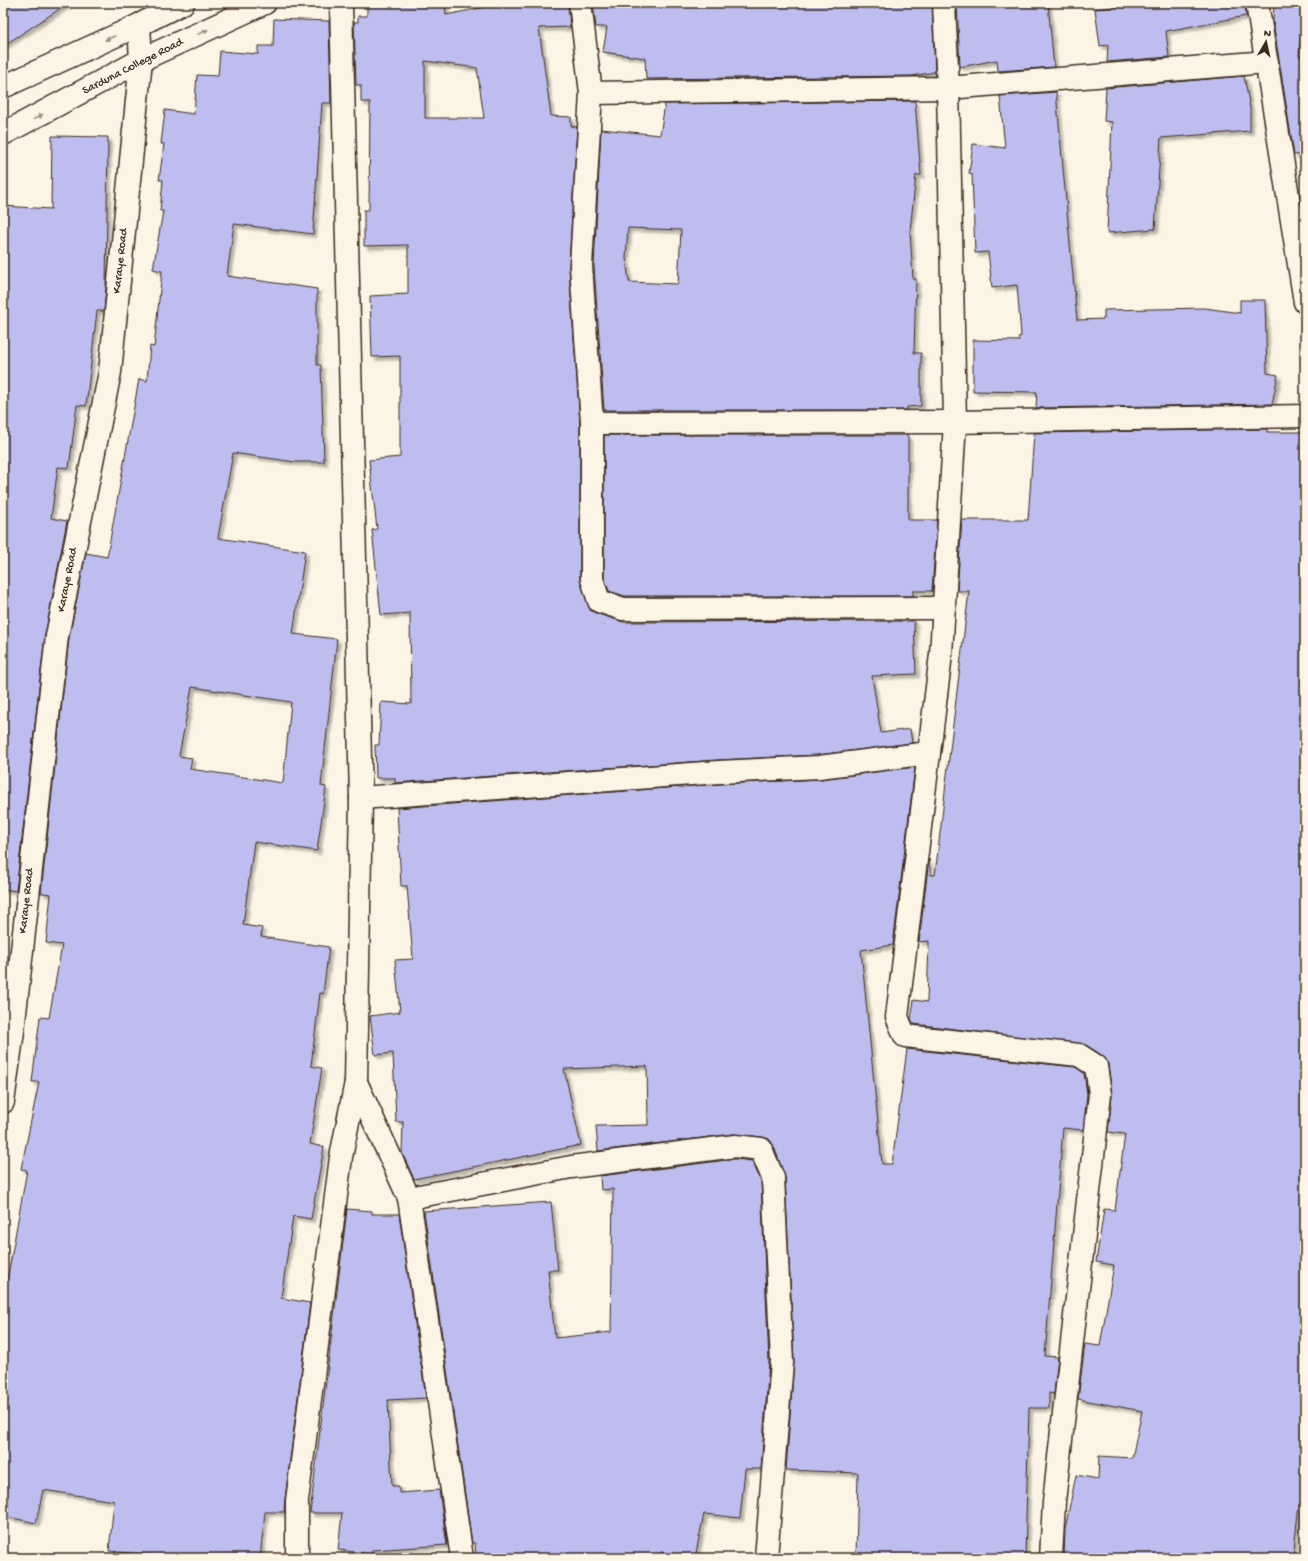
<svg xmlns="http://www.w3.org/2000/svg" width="1308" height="1561" font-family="'Gochi Hand',sans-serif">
<defs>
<filter id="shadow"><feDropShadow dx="3.5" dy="3.5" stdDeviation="1" flood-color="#0004"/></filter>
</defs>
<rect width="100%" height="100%" fill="#fcf5e5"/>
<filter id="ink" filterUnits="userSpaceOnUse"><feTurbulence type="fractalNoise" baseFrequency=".025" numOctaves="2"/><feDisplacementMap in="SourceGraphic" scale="8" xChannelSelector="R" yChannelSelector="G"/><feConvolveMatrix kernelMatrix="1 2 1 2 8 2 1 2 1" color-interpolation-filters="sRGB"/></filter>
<g filter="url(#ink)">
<!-- building -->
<g fill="#bebdef" stroke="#3b2a1e" fill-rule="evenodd" filter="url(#shadow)">
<polygon points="3,3 69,3 3,46"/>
<path d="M 367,3 L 445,3 L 446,15 L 495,5 L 495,7 L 517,3 L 568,3 L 570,27 L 539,28 L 551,116 L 571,117 L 571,126 L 577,127 L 569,267 L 580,423 L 580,579 L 590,610 L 595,613 L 623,622 L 914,621 L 916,674 L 872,676 L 881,733 L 910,729 L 912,743 L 818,755 L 718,760 L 395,783 L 395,778 L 376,778 L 375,745 L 379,745 L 381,702 L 411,704 L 410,613 L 381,615 L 372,530 L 377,529 L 369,460 L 400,457 L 400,356 L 372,357 L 370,296 L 408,294 L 408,245 L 364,246 L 364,210 L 369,210 L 370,102 L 361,102 L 361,85 L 356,85 L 354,22 L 358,22 L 358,16 L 367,16 ZM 425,61 L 477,68 L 484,118 L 425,118 Z"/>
<polygon points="593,3 932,3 935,72 912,76 646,79 645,58 603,52 607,27 596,27"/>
<polygon points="957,3 1048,3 1054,67 998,71 997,60 960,67"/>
<polygon points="1147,3 1245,3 1246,16 1166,31 1169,57 1107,62 1108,45 1100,46 1095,9"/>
<polygon points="1274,3 1303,3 1299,56 1305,56 1305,154 1294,155 1273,21"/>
<path d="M 274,19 L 329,21 L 331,103 L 322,103 L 313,234 L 234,224 L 227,276 L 317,289 L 317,365 L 321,365 L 324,462 L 295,462 L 233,453 L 218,538 L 305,551 L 293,634 L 337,639 L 321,786 L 326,787 L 317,851 L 254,842 L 243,925 L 262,928 L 261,937 L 329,947 L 323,994 L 320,993 L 311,1066 L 322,1068 L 310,1144 L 324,1147 L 311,1219 L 293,1216 L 281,1298 L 310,1303 L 285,1499 L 284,1512 L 265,1512 L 260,1558 L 183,1558 L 109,1551 L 114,1501 L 43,1490 L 36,1523 L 3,1516 L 3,1303 L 27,1170 L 21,1169 L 39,1082 L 32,1082 L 40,1017 L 49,1018 L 62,945 L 46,943 L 51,894 L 41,893 L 69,638 L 86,553 L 107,557 L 139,379 L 147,381 L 150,346 L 154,347 L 162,271 L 153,269 L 163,211 L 160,211 L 163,180 L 159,180 L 164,144 L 161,144 L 165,110 L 194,114 L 197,75 L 218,76 L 220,51 L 258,54 L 258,46 L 273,46 ZM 192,687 L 291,702 L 283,783 L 190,769 L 192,758 L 179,756 Z"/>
<polygon points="1244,76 1250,108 1250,131 1161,138 1155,229 1107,233 1112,122 1104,121 1106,88"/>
<polygon points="1056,92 1077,320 1104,319 1104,310 1205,308 1240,313 1240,300 1265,300 1267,373 1278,375 1272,404 1036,408 1037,392 973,391 973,340 1019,341 1018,337 1021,336 1017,285 992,288 988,252 975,253 972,174 969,173 973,144 1005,148 1000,96"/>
<path d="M 915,101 L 921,175 L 916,175 L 910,231 L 913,279 L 916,279 L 914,353 L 921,353 L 921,406 L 907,407 L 907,410 L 604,410 L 594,266 L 601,129 L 660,135 L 665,104 ZM 628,228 L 681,230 L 678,284 L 629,282 L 626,258 Z"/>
<polygon points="52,136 108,137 106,288 104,311 97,311 86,406 77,405 69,468 58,467 51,518 67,521 45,635 16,891 3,889 3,206 51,209"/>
<polygon points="1267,429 1267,432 1305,432 1305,1490 1303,1504 1299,1504 1293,1558 1064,1558 1065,1529 1076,1475 1098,1479 1099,1456 1132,1458 1142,1411 1078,1399 1085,1344 1100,1346 1114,1265 1096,1262 1104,1209 1115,1210 1125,1134 1108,1132 1112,1095 1108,1064 1103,1056 1086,1045 914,1024 911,1019 914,1000 927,1002 929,941 919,942 929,859 931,875 935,875 969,591 957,591 962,520 1028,520 1034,433"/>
<polygon points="604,435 908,435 908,520 937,520 932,591 913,591 913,596 625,596 609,591 604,577"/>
<polygon points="915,767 893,945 861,950 882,1164 892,1164 907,1049 1075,1067 1084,1073 1087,1094 1083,1130 1063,1128 1045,1356 1058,1357 1054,1394 1049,1393 1049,1408 1029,1408 1025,1558 959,1558 959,1554 856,1558 858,1473 786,1470 794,1361 785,1177 773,1144 769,1139 762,1137 733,1134 598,1151 596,1126 648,1125 647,1066 564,1069 581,1145 414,1179 402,1153 403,1122 396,1122 393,1053 375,1055 370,1016 400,1012 395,960 413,959 407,886 401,886 397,808 720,784 820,779"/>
<polygon points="735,1159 752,1161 761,1181 769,1362 761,1469 745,1469 740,1518 704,1514 695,1558 661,1552 659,1558 579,1558 580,1555 476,1558 475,1543 472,1543 424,1211 551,1202 558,1270 548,1270 555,1338 611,1332 613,1189 601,1190 600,1176"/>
<polygon points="347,1209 372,1211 372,1214 399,1214 426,1398 388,1400 392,1486 399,1486 399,1493 439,1490 447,1545 372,1550 371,1554 338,1550 342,1513 310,1513"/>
</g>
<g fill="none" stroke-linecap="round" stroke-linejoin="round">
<defs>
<g id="minor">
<polyline points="580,3 591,93 581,266 592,423 592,579 599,601 623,609 944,608"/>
<polyline points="944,3 948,88 955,422 941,654 897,1017 905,1036 1079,1055 1096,1066 1100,1094 1054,1502 1051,1558"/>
<polyline points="1257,3 1305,302"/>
<polyline points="591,93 948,88 1267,62"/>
<polyline points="592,423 955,422 1305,416"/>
<polyline points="361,798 719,772 819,767 929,753"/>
<polyline points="356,1082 409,1198 462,1558"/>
<polyline points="3,1102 13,1031 57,636 110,372 141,60 139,25"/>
<polyline points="409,1198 571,1167 735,1146 761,1149 773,1178 782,1362 766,1558"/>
<polyline points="297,1558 297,1501 341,1157 356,1082 361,798 341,3"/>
</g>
<g id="tertiary">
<polyline points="3,87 139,25 183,3"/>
<polyline points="3,134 141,60 265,3"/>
</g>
</defs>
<!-- minor casing -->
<use href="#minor" stroke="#3b2a1e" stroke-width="25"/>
<!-- tertiary casing -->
<use href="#tertiary" stroke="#3b2a1e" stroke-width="25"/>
<!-- minor -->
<use href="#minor" stroke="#fcf5e5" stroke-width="22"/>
<!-- tertiary -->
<use href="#tertiary" stroke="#fcf5e5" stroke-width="22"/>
</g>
<!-- one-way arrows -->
<defs><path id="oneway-solid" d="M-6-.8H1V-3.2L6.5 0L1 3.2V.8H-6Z"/></defs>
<g fill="#9c9082">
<use href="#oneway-solid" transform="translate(203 32) rotate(-25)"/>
<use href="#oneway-solid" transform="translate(110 38) rotate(156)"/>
<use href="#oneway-solid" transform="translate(38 117) rotate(-29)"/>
</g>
</g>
<g text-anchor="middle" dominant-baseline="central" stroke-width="3.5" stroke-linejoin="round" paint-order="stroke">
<!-- street labels -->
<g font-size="12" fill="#3b2a1e" stroke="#fcf5e5">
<text transform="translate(133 67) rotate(-27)">Sarduna College Road</text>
<text transform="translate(121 261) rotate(-84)">Karaye Road</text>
<text transform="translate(68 580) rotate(-79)">Karaye Road</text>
<text transform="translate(27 901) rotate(-84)">Karaye Road</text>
</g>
</g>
<!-- margin -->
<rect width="1308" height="1561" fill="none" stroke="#fcf5e5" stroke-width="16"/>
<rect x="8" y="8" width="1292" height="1545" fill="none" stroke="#3b2a1e" stroke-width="1.5" filter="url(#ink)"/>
<!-- north arrow -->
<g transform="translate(1266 42) rotate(9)" stroke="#fcf5e5" stroke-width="3" paint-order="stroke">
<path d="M0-3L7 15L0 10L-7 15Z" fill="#3b2a1e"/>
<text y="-6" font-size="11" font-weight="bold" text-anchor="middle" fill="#3b2a1e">N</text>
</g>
</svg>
